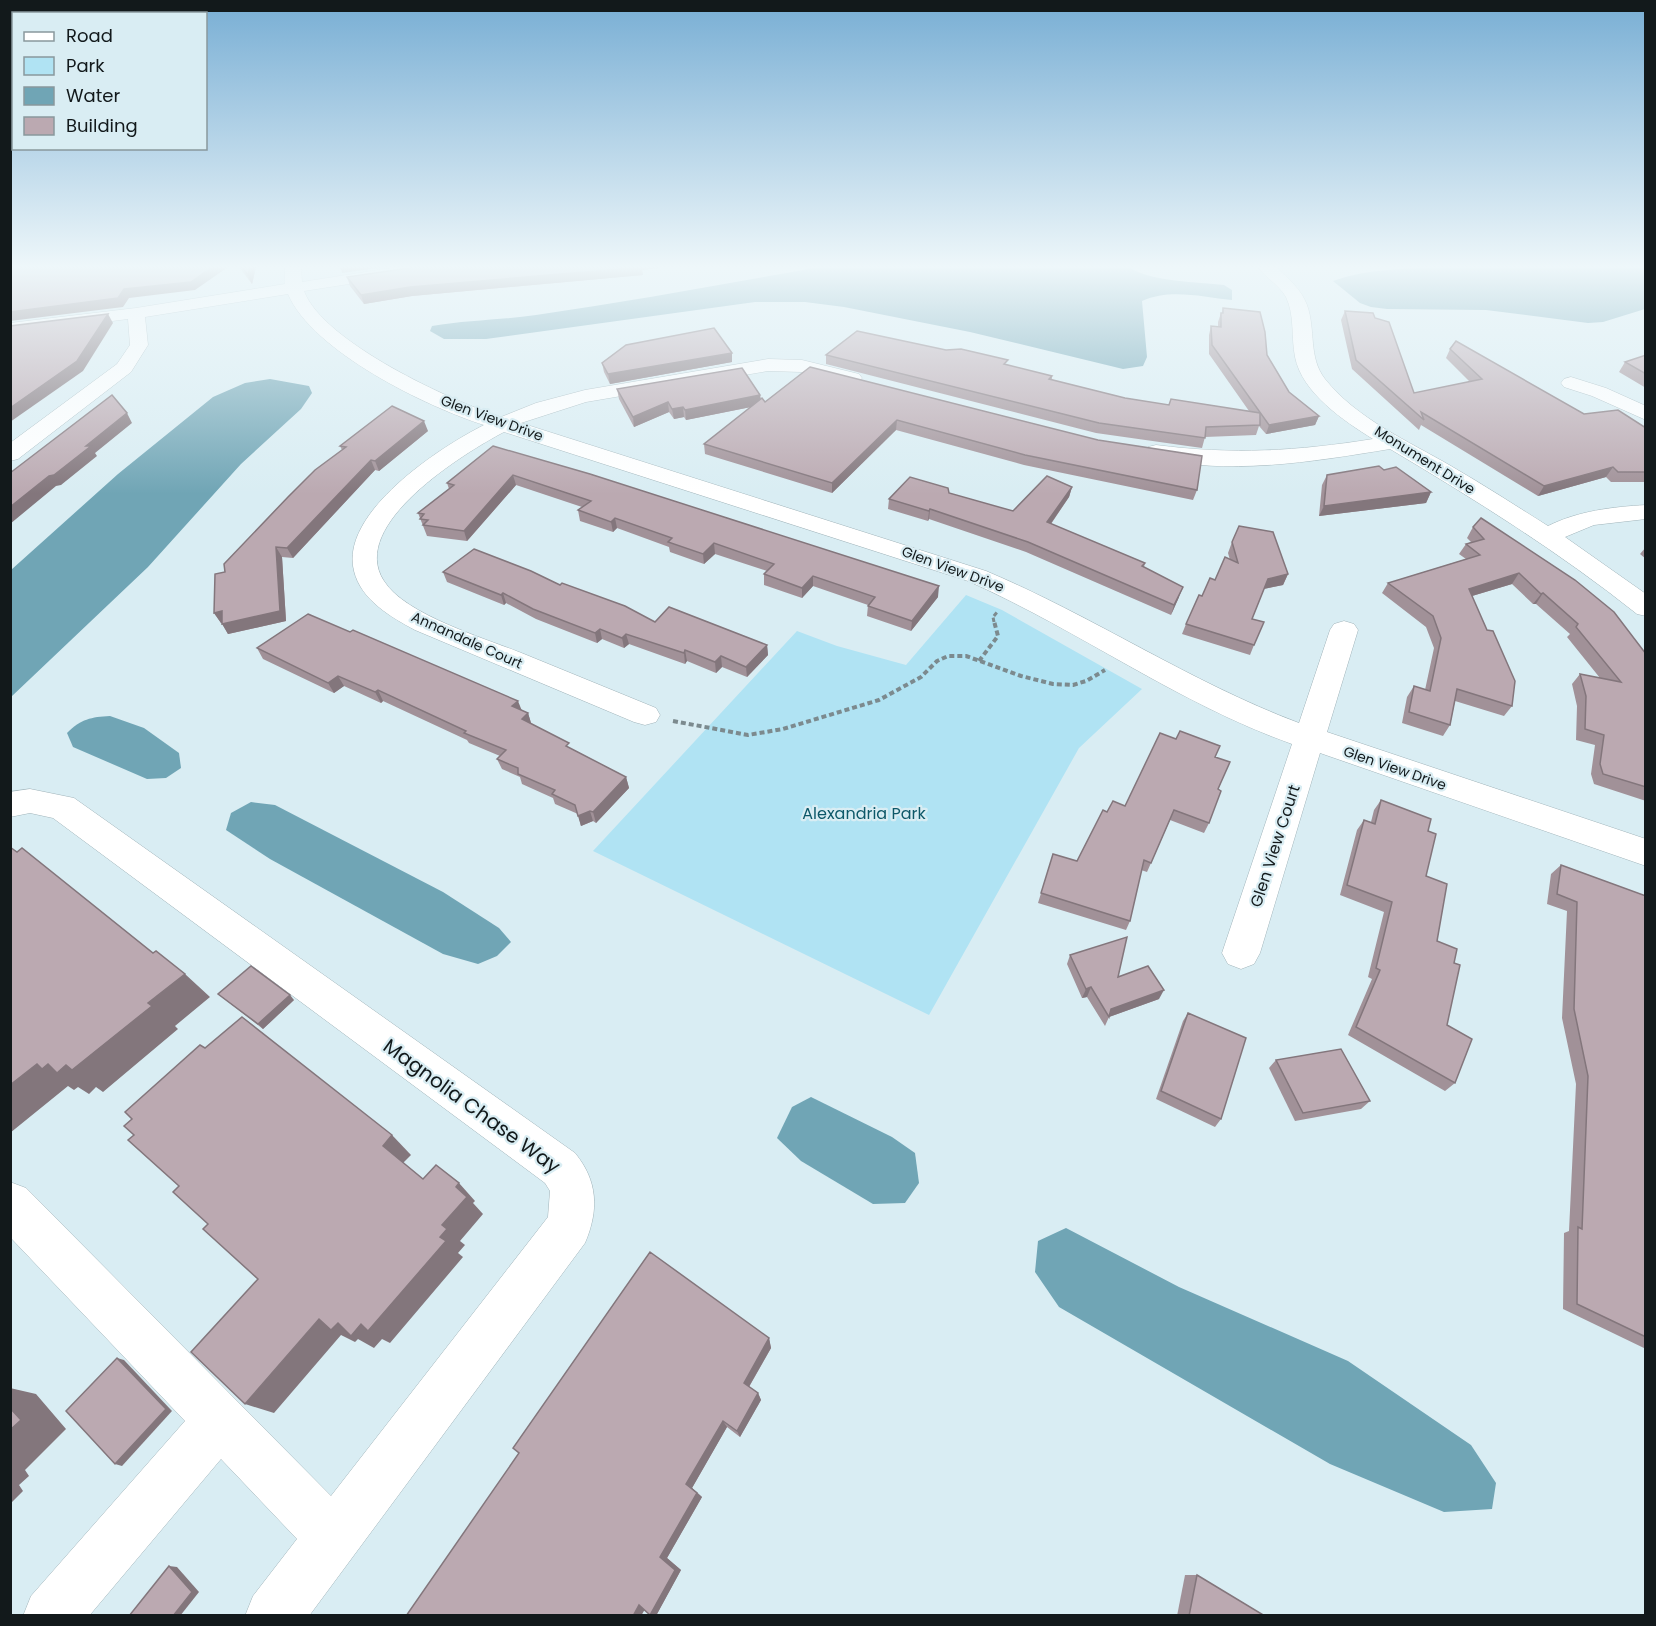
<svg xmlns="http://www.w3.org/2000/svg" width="1656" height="1626" font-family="Poppins,sans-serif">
<rect width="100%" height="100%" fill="#d9edf3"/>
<!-- green -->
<polygon fill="#b0e3f3" points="966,595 1002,610 1142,689 1079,748 929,1015 593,851 797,631 837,646 906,665"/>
<!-- water -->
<g fill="#70a5b5">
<path d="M 819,267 L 1129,267 C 1150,282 1199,282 1224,285 L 1232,290 L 1232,300 C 1203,297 1170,288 1142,301 L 1147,357 L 1143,366 L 1123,369 L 970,332 L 844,307 L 805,302 L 755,302 L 486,339 L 444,339 L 430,331 L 432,326 C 467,320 502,320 536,315 C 631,301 725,284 819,267 Z"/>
<path d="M 1438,267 L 1645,267 L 1645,309 L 1603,322 L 1588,323 L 1486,310 L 1387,309 L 1371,307 L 1360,303 L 1333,281 C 1366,269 1403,269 1438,267 Z"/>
<polygon points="270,379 309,386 312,393 301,409 241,464 148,567 11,697 11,570 118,474 213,397 245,383"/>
<path d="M 110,716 L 144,728 L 179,753 L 181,768 L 166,778 L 147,779 L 73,747 L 67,733 C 81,719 91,717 110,716 Z"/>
<polygon points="251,802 275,805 443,892 499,928 511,942 497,956 478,964 443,954 270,859 226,830 231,813"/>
<polygon points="811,1097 892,1137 915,1153 919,1183 905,1203 873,1204 801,1161 777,1138 792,1107"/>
<polygon points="1066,1228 1179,1287 1348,1361 1471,1445 1496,1483 1492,1509 1444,1512 1330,1464 1059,1307 1035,1272 1038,1241"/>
</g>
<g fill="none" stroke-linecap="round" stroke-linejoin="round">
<defs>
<g id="minor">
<path d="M 285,267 L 301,267 L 302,282 L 397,267 L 434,267 L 432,271 L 426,272 L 304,291 C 323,342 451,401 501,417 L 536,403 L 585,390 L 768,359 L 802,360 L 859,374 L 862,378 L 859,382 L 852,384 L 802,372 L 768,371 L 586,402 L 521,423 L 986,571 C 1093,616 1190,682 1299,723 L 1330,630 L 1334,624 L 1344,621 L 1354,624 L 1358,630 L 1327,732 L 1646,839 L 1646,866 L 1320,753 L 1260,953 L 1254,964 L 1241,969 L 1228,964 L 1222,953 L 1292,744 C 1177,703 1079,630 968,581 L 504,432 C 464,453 347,525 384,581 C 405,615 487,639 524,654 C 568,672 612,690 656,708 L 660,715 L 656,722 L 645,725 L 634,722 L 415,630 C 391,617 361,600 354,571 C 339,513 440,447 484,425 C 427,407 312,351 288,294 L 145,317 L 148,345 L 131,372 L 18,459 L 10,461 L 10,443 L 117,364 L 130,345 L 128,319 L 10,334 L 10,323 L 136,308 L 285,284 Z"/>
<path d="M 1258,267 L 1276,267 C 1288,278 1301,289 1307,305 C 1316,330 1308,357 1325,379 C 1357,419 1408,441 1451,466 C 1484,485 1516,506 1548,526 C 1578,511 1612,507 1646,505 L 1646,519 L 1594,525 L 1565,537 L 1646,594 L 1646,616 L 1637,614 C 1559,552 1476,500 1390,449 C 1311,462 1227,476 1148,457 L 1145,452 L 1148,447 L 1156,445 C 1232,455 1298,451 1373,439 C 1344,421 1302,393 1295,357 C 1291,337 1295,316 1286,297 C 1279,285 1266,278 1258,267 Z"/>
<polygon points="1571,377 1606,388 1646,406 1646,420 1592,396 1564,387 1561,383 1564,379"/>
<path d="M 30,789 L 74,798 L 575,1153 C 598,1181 599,1210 585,1243 L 309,1616 L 245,1616 L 253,1596 L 297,1539 L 221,1459 L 89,1616 L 23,1616 L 31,1596 L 185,1421 L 10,1237 L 10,1182 L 26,1188 L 331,1496 L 548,1217 L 550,1191 L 545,1183 L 53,818 L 30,813 L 10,817 L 10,792 Z"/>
</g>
</defs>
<!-- minor casing -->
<use href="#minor" stroke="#a1b4ba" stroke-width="1"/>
<!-- path-far1 -->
<polyline stroke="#7c8a8e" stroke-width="3" stroke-dasharray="4.5 2" stroke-linecap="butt" points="994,622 993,617 998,611"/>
<!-- path -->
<g stroke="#7c8a8e" stroke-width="4" stroke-dasharray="5 3" stroke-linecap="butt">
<polyline points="979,661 998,636 994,621"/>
<polyline points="673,721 748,735 783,729 879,700 921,677 937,661 948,656 966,656 1021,676 1053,684 1073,685 1086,681 1105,670"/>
</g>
<!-- minor -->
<use href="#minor" fill="#fff" fill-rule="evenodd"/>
</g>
<!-- wall -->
<g fill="#a19198">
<polygon points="239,267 256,267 252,284"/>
<polygon points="416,267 665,267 642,270 643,275 412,296 364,304 350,286 347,277"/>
<polygon points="1223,308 1267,355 1289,392 1319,416 1315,425 1266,434 1259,426 1256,435 1205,437 1202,448 1096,433 826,364 826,355 1007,365 1052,376 1052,380 1125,398 1169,405 1249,411 1209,354 1209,335 1211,326 1218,327 1218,322 1221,313 1222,313"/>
<polygon points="1345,311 1375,318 1414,393 1470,382 1446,358 1450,349 1584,414 1646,428 1646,482 1611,482 1606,477 1538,496 1421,425 1419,430 1352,369 1341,320"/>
<polygon points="732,353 732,362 610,384 604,372 602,363"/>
<polygon points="1646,355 1646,388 1619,372 1625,362"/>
<polygon points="810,367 1197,490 1193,500 1024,465 896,430 832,493 705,454 704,444 751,407 686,420 684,417 674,419 669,412 634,427 619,399 617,389 760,395 761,399 765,402"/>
<polygon points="428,431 379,471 375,470 293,558 282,557 286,621 228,634 222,623 221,623 214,613 225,572 342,450 340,446"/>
<polygon points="493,446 938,597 911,631 867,616 868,605 813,586 802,598 764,585 764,574 767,571 715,554 704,564 670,552 669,547 617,528 613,532 580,521 578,510 582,507 516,485 467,541 427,536 418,513 449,489 447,483"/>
<polygon points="1384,470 1431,492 1426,503 1319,516 1322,485 1327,475"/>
<polygon points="1072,487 1069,497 1051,524 1145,563 1144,567 1179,597 1171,615 1026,552 929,519 928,521 888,509 889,499 1013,511"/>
<polygon points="1473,527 1646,654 1646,801 1594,784 1591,774 1595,745 1576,740 1577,706 1572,684 1580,674 1600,678 1567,637 1570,634 1536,604 1533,604 1512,584 1472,596 1512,706 1504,716 1455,701 1450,725 1443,736 1402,723 1407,697 1414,686 1425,690 1434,648 1426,627 1382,593 1388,583 1466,559 1459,554 1466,544 1471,542 1467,538"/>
<polygon points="1232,542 1288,574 1283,585 1264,589 1252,619 1254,645 1250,655 1182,634 1186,624 1202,596 1230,560 1228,553"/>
<polygon points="1646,547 1646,559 1640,554"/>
<polygon points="443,572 560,585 655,622 767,645 768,655 747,677 722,667 716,673 687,661 685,664 629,644 624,648 602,639 597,643 536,619 506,603 504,605 447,582"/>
<polygon points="257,648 521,710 528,713 531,723 570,748 626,777 629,788 596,823 593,821 581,826 578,814 555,804 553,798 522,784 520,777 502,769 497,759 500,756 469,743 467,740 383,701 381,703 344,686 334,693 263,659"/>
<polygon points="1215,757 1218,789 1209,823 1204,833 1170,820 1147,872 1141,870 1130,921 1126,930 1038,903 1053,854 1077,861 1107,812 1125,806"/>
<polygon points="1381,800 1428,831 1426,876 1437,941 1454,963 1447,1025 1455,1083 1445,1091 1348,1035 1372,979 1368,977 1384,912 1340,895 1357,830 1364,820 1371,822 1374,810"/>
<polygon points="1561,865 1646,896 1646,1349 1563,1309 1564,1233 1569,1231 1576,1084 1562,1018 1567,911 1547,904 1551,874"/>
<polygon points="1070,955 1118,977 1159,999 1109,1017 1105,1026 1087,997 1082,998 1067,964"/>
<polygon points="218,994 294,1000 263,1029"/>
<polygon points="1188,1013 1221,1119 1215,1127 1156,1099 1183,1021"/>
<polygon points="1276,1060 1370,1101 1361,1109 1295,1121 1269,1068"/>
<polygon points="769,1338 771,1348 749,1387 758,1393 761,1400 740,1437 727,1427 692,1488 702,1497 667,1558 681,1570 657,1614 650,1615 644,1610 406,1616"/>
<polygon points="1185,1575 1197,1575 1265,1616 1177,1616"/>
</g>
<!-- shaded-wall -->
<g fill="#83767c">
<polygon points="212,267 228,267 195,290 129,298 123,307 10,321 10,312 124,289"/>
<polygon points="250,267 256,267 252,284 248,275"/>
<polygon points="340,267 385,267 342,273"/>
<polygon points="640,267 665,267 642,270 643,275 412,296 364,304 361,295 410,287"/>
<polygon points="108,314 113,323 83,371 10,422 10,408"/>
<polygon points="732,353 732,362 610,384 608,374"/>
<polygon points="760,395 761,405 686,420 685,410"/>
<polygon points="668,402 669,412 634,427 633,417"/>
<polygon points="683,407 684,417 674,419 672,409"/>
<polygon points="127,413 132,423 95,453 97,456 61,485 56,486 10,524 10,507"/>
<polygon points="1319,416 1315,425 1266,434 1269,425"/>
<polygon points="897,420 896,430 832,493 832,483"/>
<polygon points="424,421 428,431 379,471 375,461"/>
<polygon points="371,460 375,470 293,558 287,548"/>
<polygon points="1613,467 1606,477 1538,496 1544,486"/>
<polygon points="513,475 516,485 467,541 464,531"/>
<polygon points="1072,487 1069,497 1045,532 1047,522"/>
<polygon points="1431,492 1426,503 1319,516 1324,506"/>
<polygon points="930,509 929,519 928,521 929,511"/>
<polygon points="615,518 617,528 613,532 611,522"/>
<polygon points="714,543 715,554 704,564 703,554"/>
<polygon points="276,547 282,557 286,621 228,634 222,624"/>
<polygon points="1519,573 1512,584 1462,599 1469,589"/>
<polygon points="1288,574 1283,585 1263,589 1268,579"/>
<polygon points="813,576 813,586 802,598 802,588"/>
<polygon points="939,586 938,597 911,631 912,621"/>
<polygon points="1183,587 1179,597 1171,615 1174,605"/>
<polygon points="503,593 506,603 504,605 501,595"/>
<polygon points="1543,593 1536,604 1533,604 1541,594"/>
<polygon points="222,611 228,621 221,623 214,613"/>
<polygon points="600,629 602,639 597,643 595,633"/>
<polygon points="626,634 629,644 624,648 622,638"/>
<polygon points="767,645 768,655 747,677 746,667"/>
<polygon points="685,650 687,661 685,664 684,653"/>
<polygon points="721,656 722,667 716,673 715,662"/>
<polygon points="338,676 344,686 334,693 328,683"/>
<polygon points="378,690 383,701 381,703 375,692"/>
<polygon points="518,701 522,711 512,706"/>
<polygon points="528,713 531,723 525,729 522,719"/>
<polygon points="626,777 629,788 596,823 593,812"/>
<polygon points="590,811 593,821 581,826 578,816"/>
<polygon points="185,974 210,997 175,1026 178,1029 103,1092 96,1087 89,1094 78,1087 74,1090 68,1086 10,1133 10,1085 37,1064 48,1064 148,1003"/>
<polygon points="1091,987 1087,997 1082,998 1086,989"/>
<polygon points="1164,990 1159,999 1109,1017 1111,1009"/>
<polygon points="290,995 294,1000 263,1029 258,1024"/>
<polygon points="392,1135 411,1155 402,1164 383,1146"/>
<polygon points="459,1183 475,1201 473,1203 483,1214 460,1241 465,1245 458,1253 463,1257 390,1343 382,1339 374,1348 358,1339 355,1342 341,1335 274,1413 245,1404 319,1319 338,1323 440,1237 442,1225 456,1187"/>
<polygon points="769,1338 771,1348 747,1390 744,1383"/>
<polygon points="117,1358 124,1360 172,1411 122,1466 115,1464"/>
<polygon points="10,1388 36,1394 66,1429 25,1470 29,1476 19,1485 23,1491 10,1504"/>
<polygon points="758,1393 761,1400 740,1437 737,1431"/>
<polygon points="723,1421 727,1427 692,1488 702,1497 667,1558 681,1570 657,1614 650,1615 660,1557 686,1484"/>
<polygon points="169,1566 177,1567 199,1592 180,1616 173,1616"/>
<polygon points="648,1604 641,1616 633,1616 639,1605"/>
</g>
<!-- building -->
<g fill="#bba9b1" stroke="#83767c" stroke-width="1.5">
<polygon points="10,267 212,267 191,282 124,289 118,298 10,312"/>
<polygon points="242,267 250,267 248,275"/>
<polygon points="416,267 642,267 410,287 361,295 347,277"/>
<polygon points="1223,308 1260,312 1265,332 1267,355 1289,392 1319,416 1269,425 1212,345 1211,326 1221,327 1221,313 1223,313"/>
<polygon points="1345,311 1373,313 1375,318 1389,322 1414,393 1482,379 1450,349 1456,341 1584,414 1618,410 1646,428 1646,472 1618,472 1613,467 1544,486 1421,412 1424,420 1356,360"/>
<polygon points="108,314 77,361 10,408 10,326"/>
<polygon points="714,328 732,353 608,374 602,363 626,345"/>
<polygon points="857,331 946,350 961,349 1008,360 1004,364 1052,376 1049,379 1125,398 1169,405 1171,399 1260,413 1260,425 1206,427 1205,438 1099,423 826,355"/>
<polygon points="1646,355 1646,374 1625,362"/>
<polygon points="810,367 1098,440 1202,456 1197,490 1025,455 897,420 832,483 704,444 762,398 765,402"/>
<polygon points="742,368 760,395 685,410 683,407 672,409 668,402 633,417 617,389"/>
<polygon points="112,395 127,413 86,446 91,446 54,475 49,476 10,507 10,473"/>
<polygon points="392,406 424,421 375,461 371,460 287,548 276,547 280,611 222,624 222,611 214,613 215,574 225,572 224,564 288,497 315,470 346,447 340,446"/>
<polygon points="493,446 590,474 939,586 912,621 868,606 875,597 813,576 802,588 764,574 774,564 714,543 703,554 668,542 672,538 615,518 611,522 578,510 591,501 513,475 464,531 423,525 428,520 420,519 424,514 418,513 454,485 447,483"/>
<polygon points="1379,466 1384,470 1396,467 1431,492 1324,506 1327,475"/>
<polygon points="1047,476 1072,487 1047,522 1145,563 1142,566 1183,587 1174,605 1028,542 930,509 929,511 889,499 910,477 948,488 949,493 1013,511"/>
<polygon points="1481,518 1575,580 1614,612 1646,654 1646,787 1603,774 1600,764 1604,735 1585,729 1586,696 1580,674 1621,682 1576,627 1578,624 1543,593 1541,594 1519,573 1469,589 1487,630 1493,631 1515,681 1512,706 1457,689 1450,725 1409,712 1414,686 1430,691 1441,638 1433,616 1388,583 1480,555 1466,544 1484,539 1473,527"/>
<polygon points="1239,526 1273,532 1288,574 1268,579 1252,619 1264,622 1254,645 1186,624 1199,595 1202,596 1210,578 1215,580 1225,557 1238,563 1232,542"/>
<polygon points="474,549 531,571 560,585 562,583 625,606 655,622 669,607 767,645 746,667 721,656 715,662 685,650 684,653 626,634 622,638 600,629 595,633 533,609 503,593 501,595 443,572"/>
<polygon points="308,614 350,632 353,630 518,701 512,706 528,713 522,719 569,743 566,746 626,777 593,812 590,811 578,816 575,805 552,794 555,790 518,774 518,768 497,759 506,750 464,733 466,731 378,690 375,692 338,676 328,683 257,648"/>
<polygon points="1180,731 1220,746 1215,757 1230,762 1218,789 1221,791 1209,823 1174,810 1151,863 1144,860 1130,921 1041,893 1053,854 1077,861 1103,810 1107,812 1113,801 1125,806 1160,733 1176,739"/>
<polygon points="1381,800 1431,819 1428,831 1436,834 1426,876 1447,884 1437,941 1457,949 1454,963 1460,965 1447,1025 1472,1039 1455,1083 1356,1027 1380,970 1376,968 1392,902 1347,885 1364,820 1375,824"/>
<polygon points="10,847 17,852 22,848 153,953 156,951 185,974 148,1003 152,1006 72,1070 66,1065 57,1073 48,1064 42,1069 37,1064 10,1085"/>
<polygon points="1561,865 1646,896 1646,1337 1577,1304 1578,1227 1582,1229 1588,1076 1574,1009 1577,902 1557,894"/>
<polygon points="1127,937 1118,977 1148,966 1164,990 1111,1009 1109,1017 1091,987 1086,989 1070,955"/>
<polygon points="251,966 290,995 258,1024 218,994"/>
<polygon points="1188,1013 1246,1038 1221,1119 1161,1091"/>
<polygon points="242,1017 392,1135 383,1146 423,1179 436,1165 459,1183 456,1187 467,1197 442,1225 447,1229 440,1237 446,1241 368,1331 361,1324 351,1336 338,1323 331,1330 319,1319 245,1404 191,1352 258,1279 203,1229 208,1224 173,1192 179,1186 128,1140 134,1135 124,1126 132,1119 125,1112 200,1045 205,1048"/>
<polygon points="1341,1049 1370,1101 1303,1113 1276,1060"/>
<polygon points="650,1252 769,1338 744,1383 758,1393 737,1431 723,1421 686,1484 697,1493 660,1557 675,1570 650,1615 639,1605 633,1616 406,1616 519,1453 513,1448"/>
<polygon points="117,1358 166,1409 115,1464 66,1411"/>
<polygon points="10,1408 21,1420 10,1430"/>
<polygon points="169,1566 192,1592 173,1616 129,1616"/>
<polygon points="1197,1575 1265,1616 1189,1616"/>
</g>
<!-- sky -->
<linearGradient id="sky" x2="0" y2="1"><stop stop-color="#78aed4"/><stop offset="0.54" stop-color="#eef7fa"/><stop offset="1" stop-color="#eef7fa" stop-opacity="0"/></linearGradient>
<rect width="1656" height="494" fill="url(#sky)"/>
<g text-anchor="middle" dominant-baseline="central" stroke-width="4.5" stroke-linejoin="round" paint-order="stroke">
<!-- far-street labels -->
<g font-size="14" fill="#12191b" stroke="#d9edf3">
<text transform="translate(492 418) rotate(20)">Glen View Drive</text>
<text transform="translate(1425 460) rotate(32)">Monument Drive</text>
<text transform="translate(953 569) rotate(20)">Glen View Drive</text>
<text transform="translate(467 640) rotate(24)">Annandale Court</text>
<text transform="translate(1395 768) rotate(19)">Glen View Drive</text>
</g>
<!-- park labels -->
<g font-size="16" fill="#0d5869" stroke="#d9edf3">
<text x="864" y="813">Alexandria Park</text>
</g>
<!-- street labels -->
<g font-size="16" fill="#12191b" stroke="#d9edf3">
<text transform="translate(1275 846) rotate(-72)">Glen View Court</text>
</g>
<!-- near-street labels -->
<g font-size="20" fill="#12191b" stroke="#d9edf3">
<text transform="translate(472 1106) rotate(36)">Magnolia Chase Way</text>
</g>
</g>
<!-- border -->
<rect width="1656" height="1626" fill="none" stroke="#12191b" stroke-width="24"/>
<!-- legend -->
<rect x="12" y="12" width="195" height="138" fill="#d9edf3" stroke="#89989d" stroke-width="1.5"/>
<rect x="24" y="32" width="30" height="9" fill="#ffffff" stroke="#89989d" stroke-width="1.5"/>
<text x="66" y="42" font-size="18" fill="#12191b">Road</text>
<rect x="24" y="57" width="30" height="18" fill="#b0e3f3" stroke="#89989d" stroke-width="1.5"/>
<text x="66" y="72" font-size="18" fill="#12191b">Park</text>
<rect x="24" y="87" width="30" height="18" fill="#70a5b5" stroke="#89989d" stroke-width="1.5"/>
<text x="66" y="102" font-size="18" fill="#12191b">Water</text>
<rect x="24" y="117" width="30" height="18" fill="#bba9b1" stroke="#89989d" stroke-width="1.5"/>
<text x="66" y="132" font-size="18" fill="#12191b">Building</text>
</svg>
